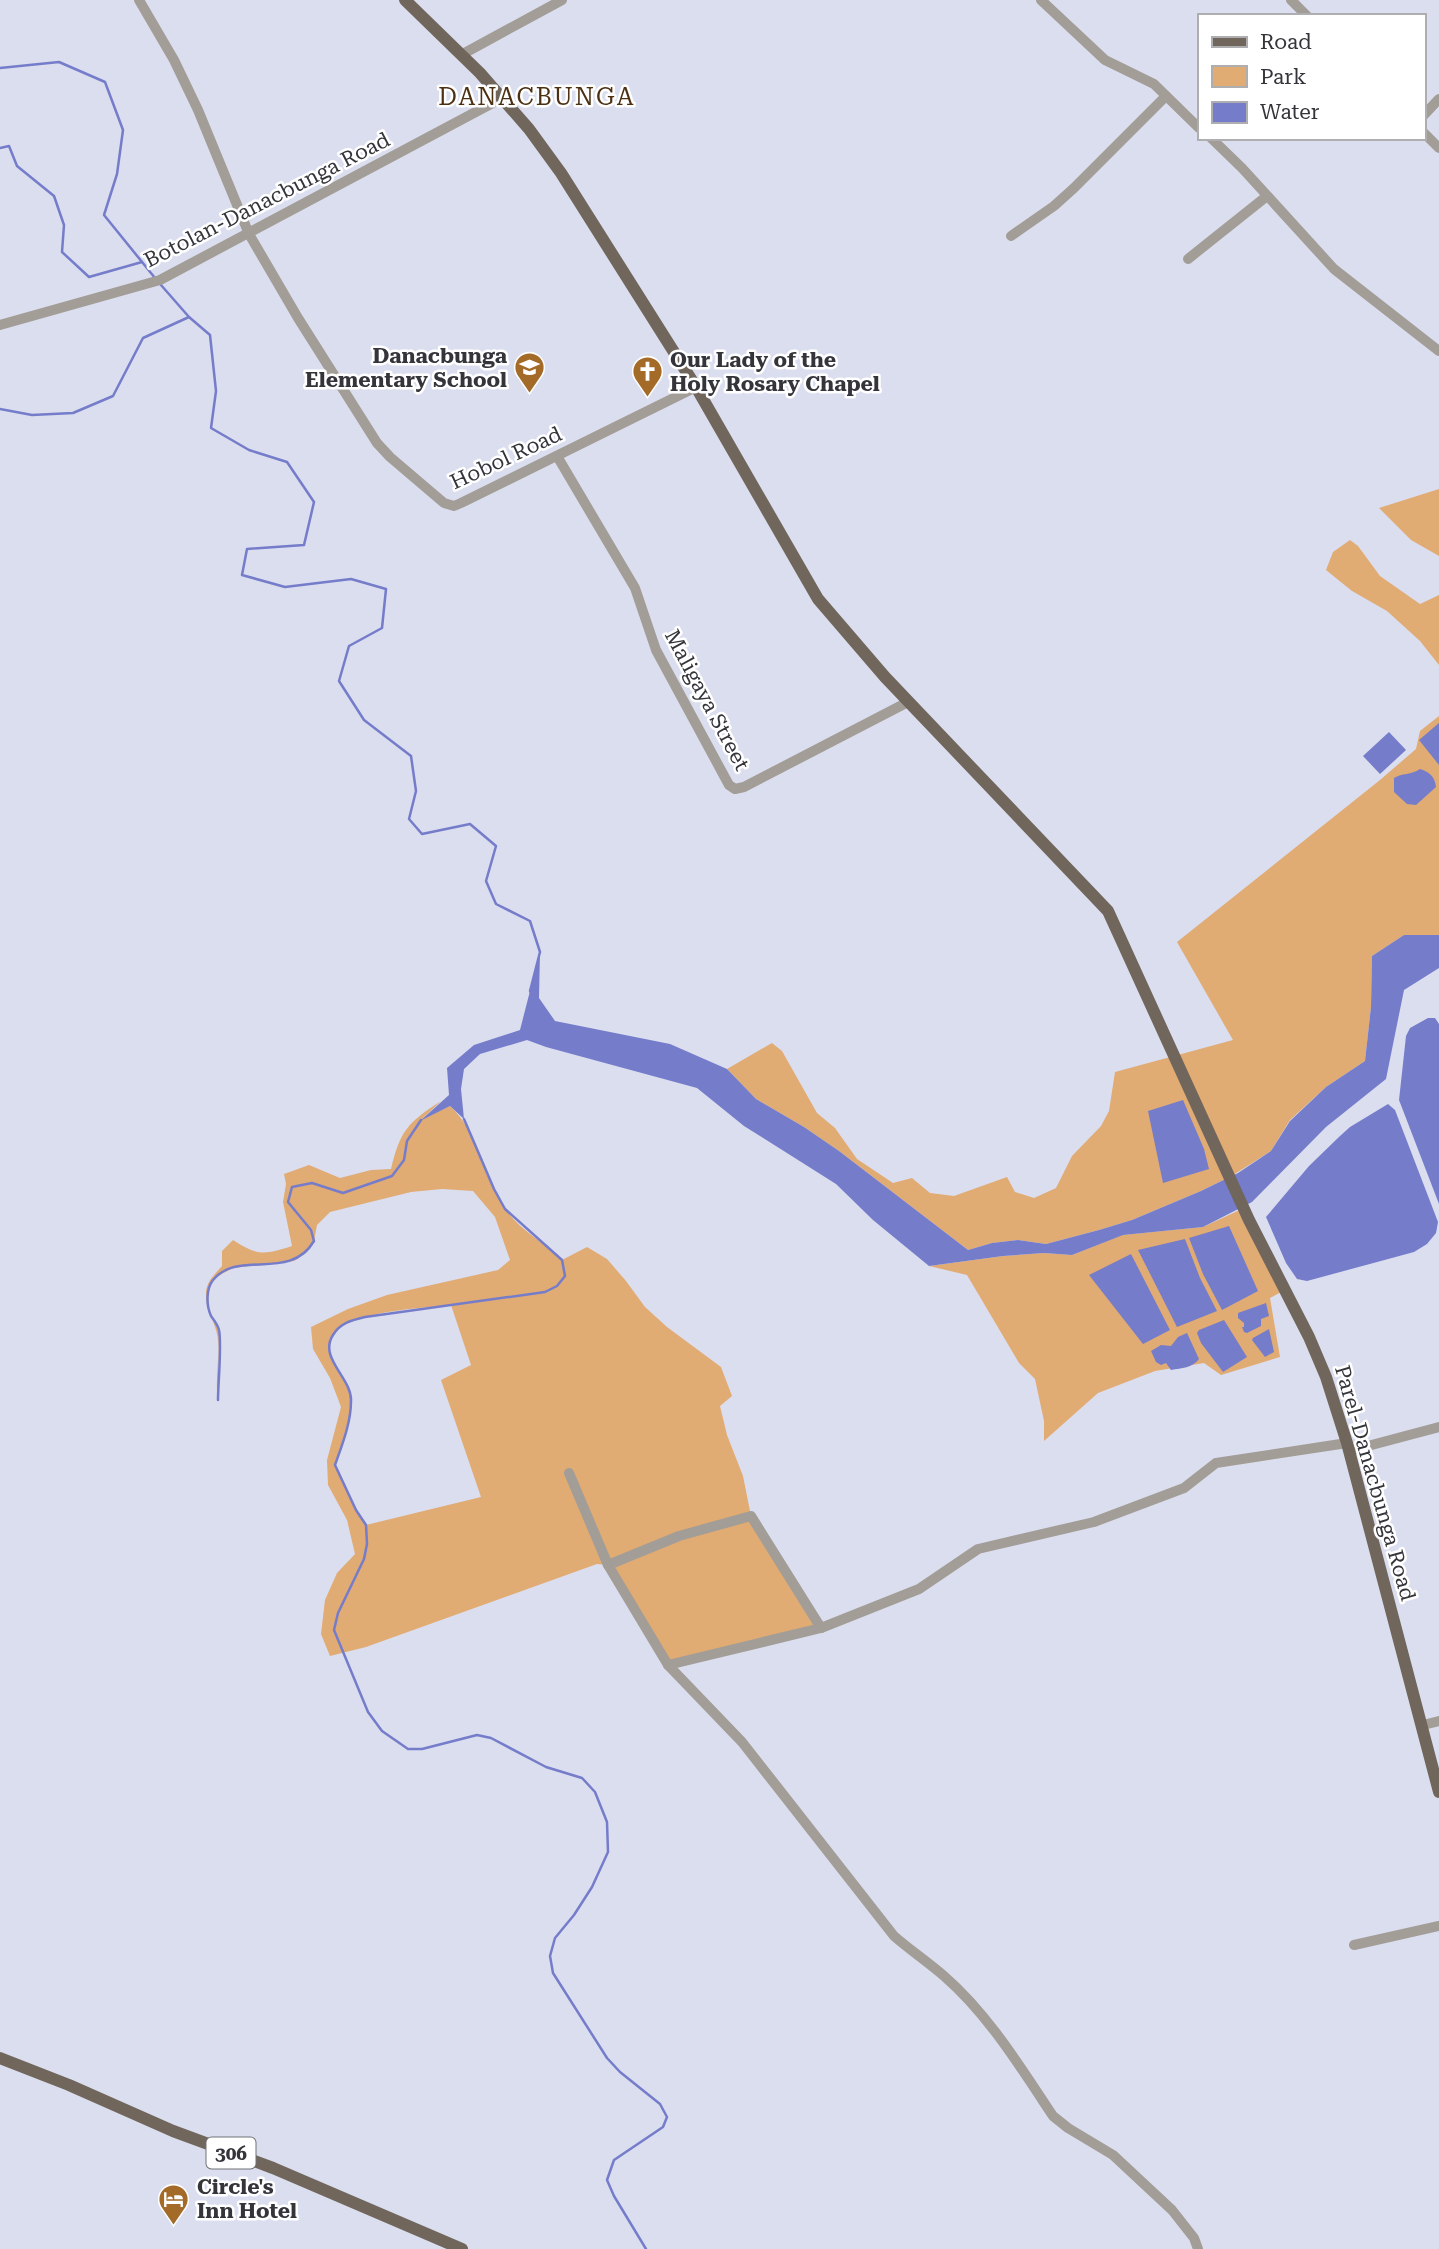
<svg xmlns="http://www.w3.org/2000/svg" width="1439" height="2249" font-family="'Roboto Serif',serif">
<rect width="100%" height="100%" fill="#dbdeef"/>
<!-- green -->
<g fill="#e1ab74" fill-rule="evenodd">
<polygon points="1439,489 1439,556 1411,540 1379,508"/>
<polygon points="1350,540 1358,546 1380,576 1420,604 1439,595 1439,665 1420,641 1387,611 1352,591 1326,570 1333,552"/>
<polygon points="1439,716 1439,935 1404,935 1372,956 1371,1007 1365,1061 1326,1087 1290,1120 1271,1151 1230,1177 1201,1191 1132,1220 1099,1230 1046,1244 1018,1240 992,1243 968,1250 839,1151 804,1127 756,1099 727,1069 772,1043 782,1051 817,1113 835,1128 857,1159 893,1183 912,1178 930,1193 954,1196 1007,1177 1015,1192 1034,1198 1056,1188 1072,1156 1101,1126 1109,1111 1115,1072 1233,1040 1177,942 1380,780 1416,749 1420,731"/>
<path d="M 441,1101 L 422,1119 L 450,1106 C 479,1133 484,1175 505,1208 C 518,1229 544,1242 562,1260 L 587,1247 L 607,1259 L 626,1281 L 645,1307 L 667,1327 L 721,1367 L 732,1396 L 720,1406 L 727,1435 L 743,1476 L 751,1516 L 821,1628 L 668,1665 L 608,1565 L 597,1564 L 366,1647 L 330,1656 L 321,1634 L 325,1600 L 337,1573 L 355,1554 L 347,1520 L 328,1485 L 327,1460 L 341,1407 L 330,1378 L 313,1349 L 311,1327 L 348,1309 L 387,1295 L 498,1270 L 510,1260 L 495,1217 L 473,1191 L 442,1189 L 411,1192 L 330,1212 L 317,1225 L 314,1241 L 307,1252 L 294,1261 L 233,1268 L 216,1277 L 208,1288 L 209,1311 L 219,1328 L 218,1400 C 214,1379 222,1348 216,1330 C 213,1318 205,1307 206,1293 C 206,1282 215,1274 222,1266 L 222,1251 L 233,1240 C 258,1256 264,1255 292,1246 L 283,1202 L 286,1184 L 284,1174 L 309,1165 L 340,1178 L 371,1170 L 391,1169 C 400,1131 408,1122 441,1101 ZM 451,1305 L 471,1365 L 441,1380 L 481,1497 L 366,1525 L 356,1509 L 335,1466 C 341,1445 353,1419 351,1398 C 349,1378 327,1364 329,1344 C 331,1311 426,1308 451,1305 Z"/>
<polygon points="1244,1208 1285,1290 1270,1298 1280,1357 1221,1375 1204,1363 1155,1371 1098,1393 1044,1441 1044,1421 1035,1379 1019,1363 967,1275 929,1266 1003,1256 1044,1253 1072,1255 1122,1235 1203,1227"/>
</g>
<!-- water -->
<g fill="#757cca">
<polygon points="1439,723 1439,765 1419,740"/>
<polygon points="1389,732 1406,750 1380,774 1363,756"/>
<path d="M 1420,769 C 1430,772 1435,777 1436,787 L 1416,805 L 1407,804 L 1394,792 L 1394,778 C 1402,773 1411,775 1420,769 Z"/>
<polygon points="1404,935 1439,935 1439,968 1404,990 1386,1079 1326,1127 1252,1202 1203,1227 1123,1235 1072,1255 1044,1253 1003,1256 929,1266 873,1220 836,1184 744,1126 697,1088 546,1047 527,1040 480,1054 464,1069 461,1089 464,1119 450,1106 420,1121 449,1095 447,1068 474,1045 520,1030 540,952 539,998 555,1021 670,1044 727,1069 756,1099 804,1127 839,1151 968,1250 992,1243 1018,1240 1046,1244 1099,1230 1132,1220 1201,1191 1238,1173 1271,1151 1290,1121 1326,1087 1365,1061 1371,1007 1372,956"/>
<polygon points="1428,1018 1435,1018 1439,1024 1439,1204 1399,1100 1406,1036 1410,1028"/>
<polygon points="1183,1100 1204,1149 1209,1169 1163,1183 1148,1111"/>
<polygon points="1388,1104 1395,1110 1438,1222 1436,1233 1427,1244 1414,1252 1307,1281 1297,1279 1286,1263 1266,1217 1309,1166 1340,1136 1350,1127"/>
<polygon points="1229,1226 1258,1291 1222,1310 1203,1274 1189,1238"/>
<polygon points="1185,1239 1200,1278 1217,1311 1177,1327 1138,1250"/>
<polygon points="1131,1254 1170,1330 1143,1344 1089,1275"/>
<polygon points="1266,1303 1269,1316 1261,1319 1261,1326 1247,1333 1244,1332 1242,1327 1244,1327 1244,1323 1238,1318 1238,1313"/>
<polygon points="1224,1320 1247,1357 1223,1372 1201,1343 1197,1333 1199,1330"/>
<polygon points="1269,1329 1274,1352 1265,1357 1252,1340 1253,1338"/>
<path d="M 1187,1333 L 1199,1359 C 1192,1368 1182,1368 1171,1370 L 1166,1363 L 1161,1365 L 1156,1362 L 1151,1351 L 1161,1345 L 1171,1346 L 1178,1337 Z"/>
</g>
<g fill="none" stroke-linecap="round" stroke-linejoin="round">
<!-- stream -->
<g stroke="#757cca" stroke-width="2.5">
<polyline points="0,68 59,62 105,82 123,130 117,174 104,215 155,278"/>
<polyline points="0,148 9,146 17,166 54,196 64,225 62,252 89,277 142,262"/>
<polyline points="161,285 189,317 210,335 216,391 211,428 249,450 287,462 314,502 304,545 247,549 242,575 285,587 351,579 386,589 382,628 349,646 339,681 364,720 411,756 416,791 409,819 422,834 470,824 496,846 486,881 496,904 530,921 540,952 530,991 531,993"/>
<polyline points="0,409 32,415 73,413 113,396 143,338 189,317"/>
<path d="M 464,1119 L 494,1189 L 505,1209 L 562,1260 L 565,1276 L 557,1286 L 545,1292 L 365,1317 C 352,1320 340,1323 333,1335 C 318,1358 352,1378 351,1401 C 351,1423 342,1445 335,1465 L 356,1510 L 366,1525 L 367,1544 L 364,1559 L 338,1613 L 334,1630 L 368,1712 L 382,1731 L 408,1749 L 422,1749 L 477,1735 L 491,1738 L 546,1767 L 582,1778 L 595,1792 L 607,1822 L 608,1852 L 592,1887 L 574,1915 L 555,1938 L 550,1956 L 553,1973 L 607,2058 L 620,2072 L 660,2104 L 667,2117 L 663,2127 L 614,2160 L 607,2180 L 614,2196 L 646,2249"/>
<path d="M 218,1400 C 218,1383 222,1345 219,1330 C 218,1325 214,1320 211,1316 C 206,1305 206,1289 213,1280 C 238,1249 290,1282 314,1241 L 311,1230 L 288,1202 L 292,1187 L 312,1183 L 343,1193 L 392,1176 L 404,1160 L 407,1141 L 421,1120"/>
</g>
<!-- minor -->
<g stroke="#a39d97" stroke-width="10">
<polyline points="139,0 174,60 198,110 249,234 298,318 377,443 390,457 444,503 454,506 461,503 696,387"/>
<polyline points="1041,0 1105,60 1154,84 1199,128"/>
<polyline points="1291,0 1307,16"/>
<polyline points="461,55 562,0"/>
<polyline points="1423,116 1439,99"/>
<polyline points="1423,132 1439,148"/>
<polyline points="1211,138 1242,168 1334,269 1439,351"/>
<polyline points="1011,236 1054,206 1074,188 1166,96"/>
<polyline points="1188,259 1267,196"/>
<polyline points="0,325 160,280 502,98"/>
<polyline points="557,456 635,588 656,650 729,785 735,789 744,787 908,702"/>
<polyline points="1349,1451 1439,1427"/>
<polyline points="569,1473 608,1565"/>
<path d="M 821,1628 L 751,1516 L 679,1536 L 608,1565 L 668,1665 L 742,1742 L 894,1936 C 910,1950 928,1962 944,1976 C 988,2014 1021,2068 1053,2116 L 1068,2128 L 1113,2155 L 1172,2210 L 1194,2238 L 1198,2249"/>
<polyline points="668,1665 821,1628 919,1589 978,1549 1094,1522 1184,1488 1216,1463 1347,1443"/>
<polyline points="1423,1725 1439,1721"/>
<polyline points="1354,1945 1439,1926"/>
</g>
<!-- major -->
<g stroke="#70665c" stroke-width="12">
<polyline points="405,0 480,73 529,129 561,173 696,387 818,599 885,677 1108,911 1249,1220 1309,1337 1326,1377 1347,1443 1439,1792"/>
<polyline points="0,2058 69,2085 173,2131 273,2168 462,2249"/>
</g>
</g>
<!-- icons -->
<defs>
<symbol id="school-pin" viewBox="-11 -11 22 30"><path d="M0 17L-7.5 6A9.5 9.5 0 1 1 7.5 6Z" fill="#a36a28" stroke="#fff"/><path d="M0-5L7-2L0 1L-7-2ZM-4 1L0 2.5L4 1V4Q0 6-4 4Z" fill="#fff"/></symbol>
<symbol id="church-pin" viewBox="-11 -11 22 30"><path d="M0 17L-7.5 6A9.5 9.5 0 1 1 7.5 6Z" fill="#a36a28" stroke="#fff"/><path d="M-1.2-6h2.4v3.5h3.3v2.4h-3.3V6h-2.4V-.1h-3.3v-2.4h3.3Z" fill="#fff"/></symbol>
<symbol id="hotel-pin" viewBox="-11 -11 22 30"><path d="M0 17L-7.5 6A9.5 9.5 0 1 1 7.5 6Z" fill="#a36a28" stroke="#fff"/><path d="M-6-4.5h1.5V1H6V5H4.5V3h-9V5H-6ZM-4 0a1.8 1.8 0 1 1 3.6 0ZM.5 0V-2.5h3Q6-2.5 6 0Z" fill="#fff"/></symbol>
</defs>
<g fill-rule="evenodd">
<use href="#school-pin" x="512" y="350" width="35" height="47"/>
<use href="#church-pin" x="630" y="354" width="35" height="47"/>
<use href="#hotel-pin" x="156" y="2182" width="35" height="47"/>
</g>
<g text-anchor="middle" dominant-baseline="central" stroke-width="5" stroke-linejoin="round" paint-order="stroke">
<!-- shield labels -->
<rect fill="#fff" stroke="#717276" stroke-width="2" x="206.5" y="2137.5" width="49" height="31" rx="5"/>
<g font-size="19" font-weight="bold" fill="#34353b">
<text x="231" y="2153">306</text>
</g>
<!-- street labels -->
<g font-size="21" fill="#34353b" stroke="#fff">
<text transform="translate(267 200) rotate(-27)">Botolan-Danacbunga Road</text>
<text transform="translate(506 458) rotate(-25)">Hobol Road</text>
<text transform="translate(707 700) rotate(62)">Maligaya Street</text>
<text transform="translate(1375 1483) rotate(74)">Parel-Danacbunga Road</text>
</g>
<!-- poi labels -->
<g font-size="21" font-weight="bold" fill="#34353b" stroke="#fff" text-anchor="start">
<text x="507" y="356" text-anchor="end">Danacbunga<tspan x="507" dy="24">Elementary School</tspan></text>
<text x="670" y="360">Our Lady of the<tspan x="670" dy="24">Holy Rosary Chapel</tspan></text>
<text x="197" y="2187">Circle's<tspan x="197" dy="24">Inn Hotel</tspan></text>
</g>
<!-- quarter labels -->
<g font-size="24" letter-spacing="2" fill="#4b3011" stroke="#fff">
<text x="537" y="97">DANACBUNGA</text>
</g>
</g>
<!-- legend -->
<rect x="1198" y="14" width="228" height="126" fill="#ffffff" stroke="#aeaeb1" stroke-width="2"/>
<rect x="1212" y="37" width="35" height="10" fill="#70665c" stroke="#aeaeb1" stroke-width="2"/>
<text x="1260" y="49" font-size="21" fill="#34353b">Road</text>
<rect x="1212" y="66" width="35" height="21" fill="#e1ab74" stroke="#aeaeb1" stroke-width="2"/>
<text x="1260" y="84" font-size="21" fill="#34353b">Park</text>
<rect x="1212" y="102" width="35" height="21" fill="#757cca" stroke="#aeaeb1" stroke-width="2"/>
<text x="1260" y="119" font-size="21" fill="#34353b">Water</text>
</svg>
